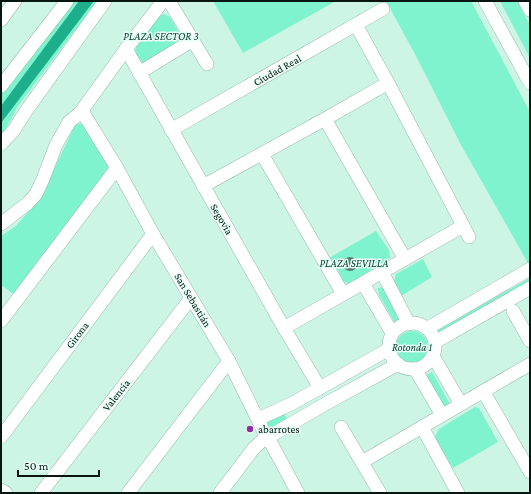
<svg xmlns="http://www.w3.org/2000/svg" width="531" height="494" font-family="'Crimson Pro',serif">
<rect width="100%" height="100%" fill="#ccf5e5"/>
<!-- green -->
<g fill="#7ff3ce">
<polygon points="73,1 97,1 18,106 3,134 1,133 1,92"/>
<polygon points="213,1 336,1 243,53"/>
<polygon points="386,1 471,1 530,112 530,262 528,263 461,145 416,56"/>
<polygon points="500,1 517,1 530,25 530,58"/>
<path d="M 164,14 L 170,17 L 181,36 L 181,43 L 143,63 C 137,57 134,56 136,46 L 159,16 Z"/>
<polygon points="79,124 83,124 109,166 92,191 16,296 1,285 1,236 16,226 41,197 75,125"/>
<polygon points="376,231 389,250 390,258 382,265 371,270 356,280 349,284 343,281 338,270 329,258"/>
<polygon points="423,259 432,277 401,296 394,281 396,274"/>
<polygon points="530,278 530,283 439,334 437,330"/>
<polygon points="384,287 402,319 395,323 379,295 378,288"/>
<circle cx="412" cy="347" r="16"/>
<polygon points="432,372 450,404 444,407 425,376"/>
<polygon points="475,407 479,408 498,442 453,468 434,438 439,429"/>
<polygon points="281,413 285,415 287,419 269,430 264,419"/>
</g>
<!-- water -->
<polygon fill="#1caf8a" points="79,1 94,1 1,123 1,106"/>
<!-- building -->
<circle fill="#577d6f" cx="350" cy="264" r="7"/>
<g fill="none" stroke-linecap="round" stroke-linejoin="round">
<defs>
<g id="minor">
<polyline points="169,1 207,64"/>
<polyline points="485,1 530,83"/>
<polyline points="525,1 530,10"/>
<polyline points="1,20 15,1"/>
<polyline points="356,25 388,83 469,237"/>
<polyline points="126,49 284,328 320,388"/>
<polyline points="139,73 193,40"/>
<polyline points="1,86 67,1"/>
<polyline points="80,113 84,114 85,116 117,168 153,234 229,361 263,430 271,443 298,493"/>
<polyline points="325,119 405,259"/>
<polyline points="171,130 383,9"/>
<polyline points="1,144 14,130 26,111 105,1"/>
<polyline points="262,154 343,294"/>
<polyline points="203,186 325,119 388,83"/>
<polyline points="1,224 28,203 36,194 43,179 56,145 69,122 80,113 126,49 163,1"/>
<polyline points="382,272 409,324"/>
<polyline points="363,283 392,333"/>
<polyline points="513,311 530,341"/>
<polyline points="1,321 117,168"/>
<circle cx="412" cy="346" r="23"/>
<polyline points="284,328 463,226"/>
<polyline points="428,328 530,269"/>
<polyline points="435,342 530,288"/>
<polyline points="433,356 461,404"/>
<polyline points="415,369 442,415"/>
<polyline points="483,391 530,472"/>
<polyline points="258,419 293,403 389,349"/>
<polyline points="341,427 380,493"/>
<polyline points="422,427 458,493"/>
<polyline points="1,437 153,234"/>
<polyline points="362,462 530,364"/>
<polyline points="1,490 6,493"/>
<polyline points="41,493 191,298"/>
<polyline points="128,493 229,361"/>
<polyline points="220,493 254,448 263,440 327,403 398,364"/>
</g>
</defs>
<!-- minor casing -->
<use href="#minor" stroke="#92baab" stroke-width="14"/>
<!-- minor -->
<use href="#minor" stroke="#fff" stroke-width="13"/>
</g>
<!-- markers -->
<circle fill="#8b319e" stroke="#e6fef5" stroke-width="1.5" cx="250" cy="429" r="4"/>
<g text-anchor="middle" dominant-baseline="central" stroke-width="3" stroke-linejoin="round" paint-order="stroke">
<!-- park labels -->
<g font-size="11" font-style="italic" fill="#064132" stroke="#e6fef5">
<text x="161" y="36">PLAZA SECTOR 3</text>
<text x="354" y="263">PLAZA SEVILLA</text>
<text x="412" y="347">Rotonda 1</text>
</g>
<!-- street labels -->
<g font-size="11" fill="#071611" stroke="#e6fef5">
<text transform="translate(277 70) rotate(-29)">Ciudad Real</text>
<text transform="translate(222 219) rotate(60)">Segovia</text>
<text transform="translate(193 300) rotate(59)">San Sebastián</text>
<text transform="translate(77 335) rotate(-53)">Girona</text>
<text transform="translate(116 395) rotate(-52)">Valencia</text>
</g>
<!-- poi labels -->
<g font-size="11" fill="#071611" stroke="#e6fef5" text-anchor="start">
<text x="258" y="429">abarrotes</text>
</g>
</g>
<!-- border -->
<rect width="531" height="494" fill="none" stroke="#071611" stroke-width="4"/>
<!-- scale -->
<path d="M18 470v6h81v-6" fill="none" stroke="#071611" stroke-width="2"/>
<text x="24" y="470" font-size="12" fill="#071611" stroke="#e6fef5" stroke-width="3" paint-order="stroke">50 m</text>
</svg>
